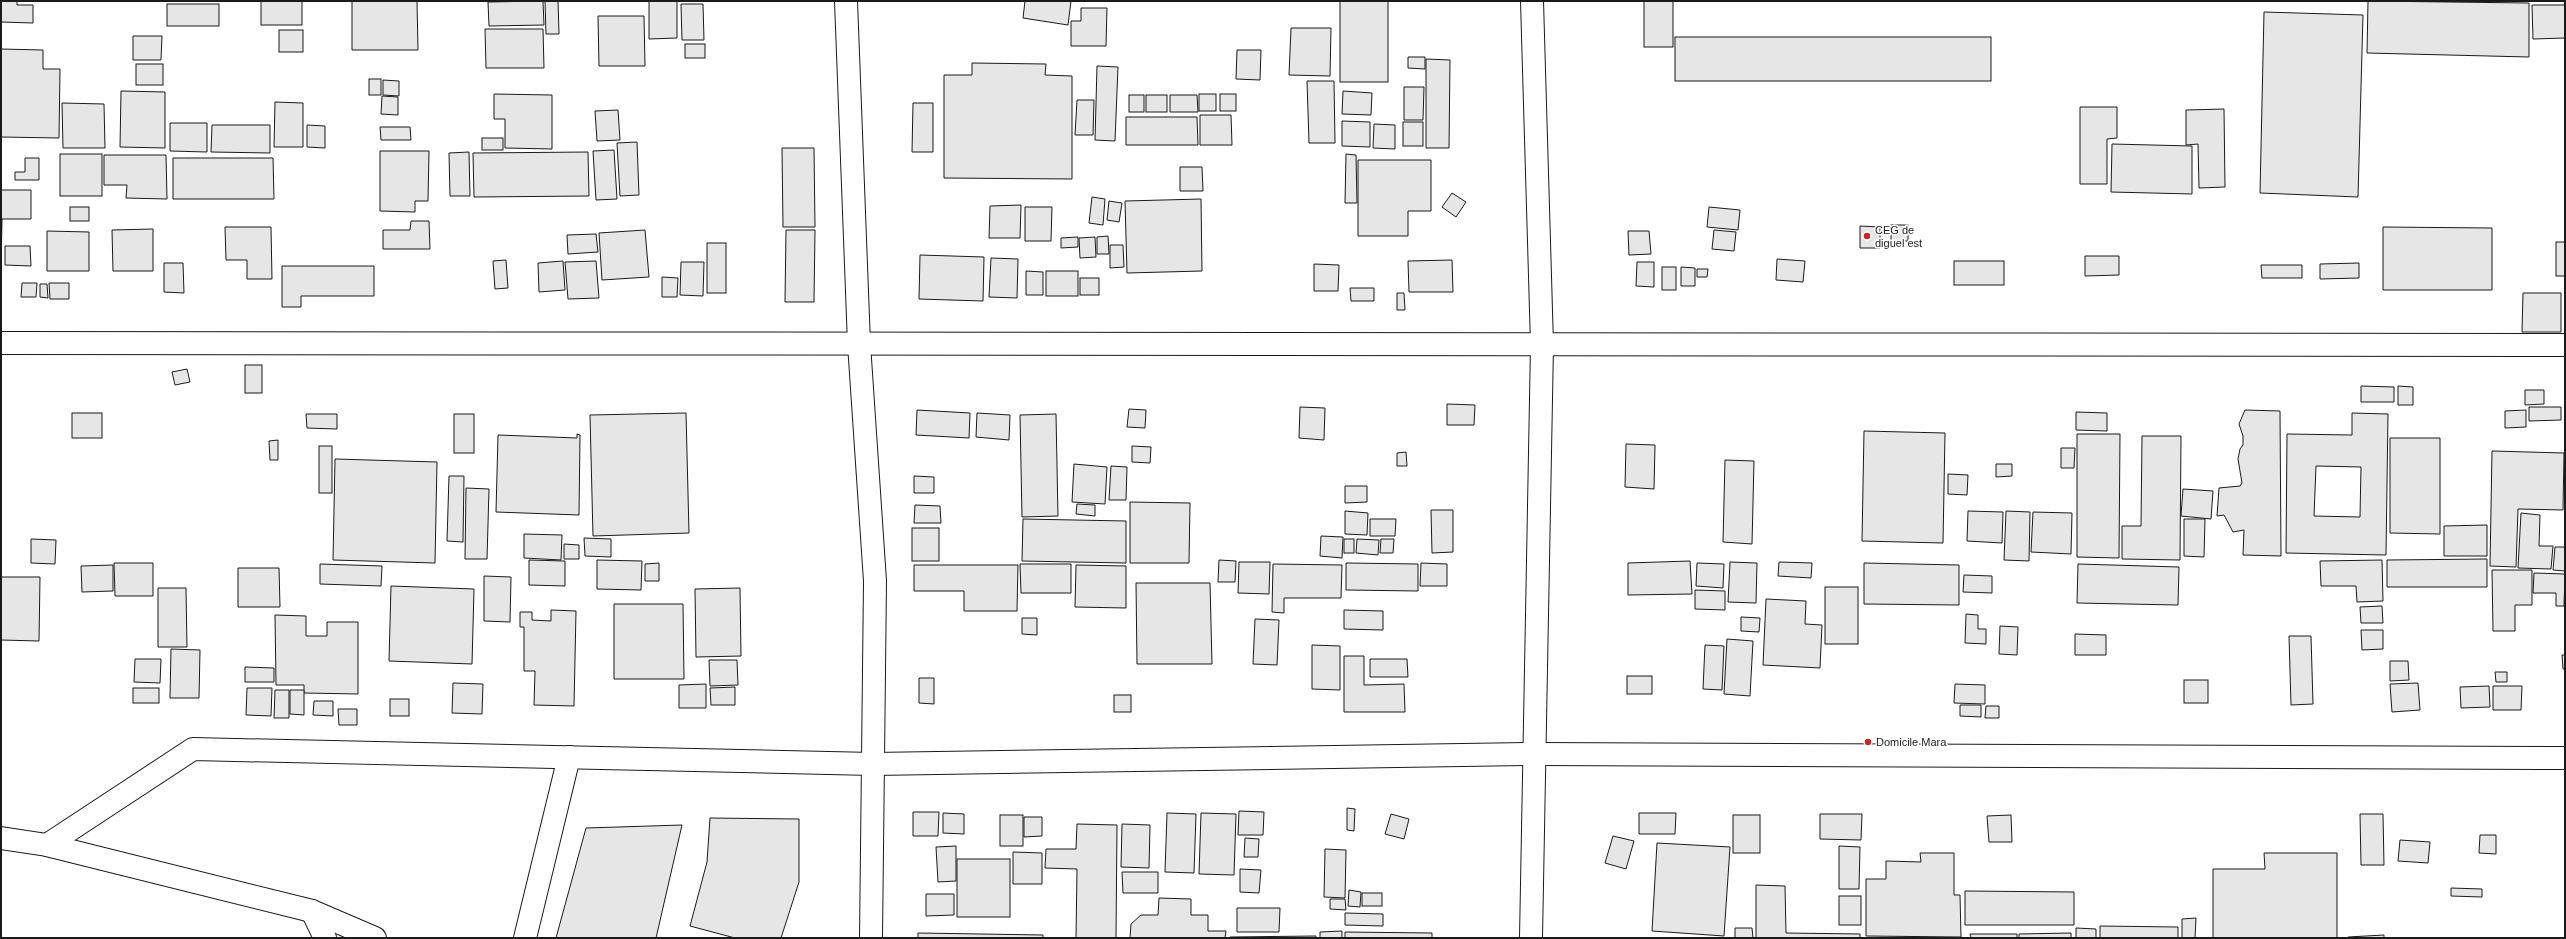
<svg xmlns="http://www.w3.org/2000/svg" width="2566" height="939" font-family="Arial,sans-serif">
<rect width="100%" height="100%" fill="#fff"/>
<!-- building -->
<g fill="#e6e6e6" stroke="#1a1a1a" fill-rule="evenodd">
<polygon points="1,1 17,1 17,5 33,5 33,23 1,22"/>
<rect x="261" y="1" width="41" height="24"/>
<polygon points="352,1 417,1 418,50 352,50"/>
<polygon points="543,1 544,25 489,26 488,2"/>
<polygon points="545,1 558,1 559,34 546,34"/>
<polygon points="649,1 677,1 677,38 649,39"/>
<polygon points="1025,1 1071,1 1068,25 1023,18"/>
<rect x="1340" y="1" width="48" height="81"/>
<rect x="1644" y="1" width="29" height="46"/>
<polygon points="2368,1 2529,3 2529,57 2367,53"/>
<rect x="167" y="4" width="52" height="22"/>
<polygon points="681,4 703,4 704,40 682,40"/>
<polygon points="2532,5 2565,5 2565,38 2533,39"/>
<polygon points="1081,8 1107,8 1106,46 1071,46 1071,21 1081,21"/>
<polygon points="2264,12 2363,15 2358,197 2260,193"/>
<polygon points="598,16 644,16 645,66 599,66"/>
<polygon points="1291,28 1331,28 1330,76 1289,75"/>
<polygon points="485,29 543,29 544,68 486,68"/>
<rect x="279" y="30" width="24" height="22"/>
<polygon points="133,36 162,36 161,60 133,60"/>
<rect x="1675" y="37" width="316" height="44"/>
<rect x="685" y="44" width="20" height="14"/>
<polygon points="1,49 43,50 43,69 60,69 59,138 1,137"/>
<polygon points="1237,50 1261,50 1260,80 1236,79"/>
<polygon points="1408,57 1425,57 1425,69 1408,68"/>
<polygon points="1426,59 1450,60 1449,148 1426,148"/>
<polygon points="972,63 1046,64 1045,75 1072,76 1072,179 944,178 944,75 972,75"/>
<rect x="136" y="64" width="27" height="21"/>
<polygon points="1097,66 1118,67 1115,141 1095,140"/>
<rect x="369" y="79" width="12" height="16"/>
<polygon points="383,80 399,81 399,96 383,95"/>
<polygon points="1307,81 1334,81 1335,143 1309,143"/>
<polygon points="1404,87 1424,87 1423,120 1404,120"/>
<polygon points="121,91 165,92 165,148 120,147"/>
<polygon points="1343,91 1372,93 1371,115 1342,114"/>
<polygon points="494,94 552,95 552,149 505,148 505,119 494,119"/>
<rect x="1199" y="94" width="17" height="17"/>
<rect x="1220" y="94" width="16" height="17"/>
<rect x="1129" y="95" width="15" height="17"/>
<rect x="1146" y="95" width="21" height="17"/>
<polygon points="1170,95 1197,95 1198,112 1170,112"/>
<polygon points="382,96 398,97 398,115 381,114"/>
<polygon points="1077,100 1094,100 1093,135 1075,135"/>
<polygon points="275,102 303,103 303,147 274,147"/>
<polygon points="62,103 104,104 105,148 63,148"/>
<polygon points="913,103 933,103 933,152 912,152"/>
<polygon points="2080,107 2117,107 2117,138 2107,139 2107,184 2080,184"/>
<polygon points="2224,109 2225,187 2199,188 2198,144 2186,145 2186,110"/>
<polygon points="618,110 620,140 597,141 595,111"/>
<polygon points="1200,115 1231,115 1232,145 1200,145"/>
<polygon points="1126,117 1197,117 1198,145 1126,145"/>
<polygon points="1342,121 1370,122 1370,147 1342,146"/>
<rect x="1403" y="122" width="20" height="24"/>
<polygon points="170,123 207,123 207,152 170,151"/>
<polygon points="1374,124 1395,125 1395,149 1373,148"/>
<polygon points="212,125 270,125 270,153 211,152"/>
<polygon points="307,125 325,126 325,148 307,147"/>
<polygon points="380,127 410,127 411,140 381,140"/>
<rect x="482" y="138" width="21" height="12"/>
<polygon points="637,142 639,195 620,196 617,143"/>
<polygon points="2112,144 2192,146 2192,194 2111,192"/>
<polygon points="782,148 814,148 815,227 783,227"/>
<polygon points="614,150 617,199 596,200 593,151"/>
<polygon points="380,151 429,151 428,201 415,201 415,212 380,211"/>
<polygon points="469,152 470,196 450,196 449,153"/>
<polygon points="588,152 589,196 474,197 473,153"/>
<rect x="60" y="154" width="42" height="42"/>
<polygon points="1346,154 1356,155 1357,203 1345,203"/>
<polygon points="104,155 166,155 167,199 126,198 127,185 104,185"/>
<polygon points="25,158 39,158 39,180 15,180 15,172 25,172"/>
<polygon points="173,158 273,158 274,199 173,199"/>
<polygon points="1358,160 1431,160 1431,211 1408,211 1408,236 1358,236"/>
<polygon points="1180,167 1202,167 1203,191 1180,191"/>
<polygon points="1,190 31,190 31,219 2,219 1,270"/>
<polygon points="1452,193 1466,202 1456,217 1442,207"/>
<polygon points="1092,197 1105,199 1103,225 1089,223"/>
<polygon points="1201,199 1202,271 1127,273 1125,201"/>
<polygon points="1109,201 1122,203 1119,222 1107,220"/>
<polygon points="1021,205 1020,238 989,238 990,206"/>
<rect x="70" y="207" width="19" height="14"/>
<polygon points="1025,207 1052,207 1051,241 1025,241"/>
<polygon points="1709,207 1740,210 1738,230 1707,227"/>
<polygon points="411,221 429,221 430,249 383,249 383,230 410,230"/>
<rect x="1891" y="225" width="17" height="16"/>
<polygon points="1860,226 1880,227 1880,248 1860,248"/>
<polygon points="225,227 271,227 272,279 247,279 247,260 226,260"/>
<polygon points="2383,227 2492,228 2492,290 2383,290"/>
<polygon points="153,229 153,271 113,271 112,230"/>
<polygon points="645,230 649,277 602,280 599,233"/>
<polygon points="786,230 815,230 814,302 785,302"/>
<polygon points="1714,230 1736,232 1734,251 1712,249"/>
<polygon points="47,231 89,232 89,271 47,271"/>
<polygon points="1628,231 1649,231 1651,254 1629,255"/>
<polygon points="596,234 598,252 568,254 567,235"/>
<polygon points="1108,236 1109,254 1097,254 1097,237"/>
<polygon points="1078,237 1078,247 1061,248 1061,238"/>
<polygon points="1095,237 1096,257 1080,258 1079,238"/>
<rect x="2556" y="242" width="9" height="34"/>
<rect x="707" y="243" width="19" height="50"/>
<polygon points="1110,245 1123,245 1124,267 1110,268"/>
<polygon points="5,246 30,246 31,266 5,265"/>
<polygon points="920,255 984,257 983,301 919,299"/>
<polygon points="2085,256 2119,256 2119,275 2085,276"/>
<polygon points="991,258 1018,259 1017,298 989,297"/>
<polygon points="1777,259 1805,261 1803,282 1776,280"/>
<polygon points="506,260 508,288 495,289 493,261"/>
<polygon points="1452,260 1453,292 1409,292 1408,261"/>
<polygon points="563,261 565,290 539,292 538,263"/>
<polygon points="596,261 599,298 568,299 565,262"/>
<rect x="1954" y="261" width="50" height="24"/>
<polygon points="681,262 704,262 703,296 680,295"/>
<polygon points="1637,262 1654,262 1654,287 1636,286"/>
<polygon points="164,263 183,263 184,293 164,292"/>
<polygon points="2359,263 2359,278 2320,279 2320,264"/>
<polygon points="1314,264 1339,265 1338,291 1314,291"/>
<polygon points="2261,265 2302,265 2302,278 2262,278"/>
<polygon points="282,266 374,266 374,296 301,296 301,307 282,307"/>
<rect x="1662" y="267" width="14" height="23"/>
<polygon points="1681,267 1695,268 1695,286 1681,286"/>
<polygon points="1697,269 1708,269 1707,277 1697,277"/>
<polygon points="1026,271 1043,272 1043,295 1026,295"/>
<rect x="1046" y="271" width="32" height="25"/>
<polygon points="662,277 678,278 677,297 662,297"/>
<rect x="1080" y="278" width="19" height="17"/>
<polygon points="22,283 37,283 36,297 21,297"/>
<polygon points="49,283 69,283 69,299 50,299"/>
<polygon points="40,284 47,284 48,298 40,297"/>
<polygon points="1350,288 1374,288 1374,301 1351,301"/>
<polygon points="1397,293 1404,293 1405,310 1397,310"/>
<polygon points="2523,293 2561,293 2561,332 2522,332"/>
<rect x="245" y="365" width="17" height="28"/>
<polygon points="187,369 190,382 175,385 172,372"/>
<polygon points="2361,386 2394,387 2394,402 2361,402"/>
<polygon points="2398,386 2413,387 2413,405 2398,405"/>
<polygon points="2525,390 2544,390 2544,404 2525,405"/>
<polygon points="1447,404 1475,405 1474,425 1447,425"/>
<polygon points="1300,407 1325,408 1324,440 1299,438"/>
<polygon points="2529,407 2561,407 2561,420 2529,421"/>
<polygon points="1129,409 1146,410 1145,428 1127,427"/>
<polygon points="917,410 970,413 969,438 916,435"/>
<polygon points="2245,410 2280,411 2281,556 2243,555 2244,530 2233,532 2224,515 2217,516 2219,488 2240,486 2242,483 2238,459 2240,449 2243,445 2243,436 2239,424"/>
<polygon points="2526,410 2526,427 2505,428 2505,411"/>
<polygon points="2076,412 2107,413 2107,431 2076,430"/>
<rect x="72" y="413" width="30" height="25"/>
<polygon points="686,413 689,533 593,536 590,415"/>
<polygon points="977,413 1010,415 1009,440 976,437"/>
<path d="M 2352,413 L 2388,414 L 2386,555 L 2286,553 L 2287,434 L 2352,435 ZM 2316,466 L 2361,467 L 2360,517 L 2314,516 Z"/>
<polygon points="306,414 337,414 337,429 307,428"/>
<rect x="454" y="414" width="20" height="39"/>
<polygon points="1056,414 1058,516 1022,517 1020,415"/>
<polygon points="1864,431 1945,433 1943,543 1862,541"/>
<polygon points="577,434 580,435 579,515 496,512 498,435 577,438"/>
<polygon points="2077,434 2120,434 2119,558 2077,557"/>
<polygon points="2142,436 2181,436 2180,560 2122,559 2122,526 2141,526"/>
<polygon points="2390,438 2440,438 2440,534 2390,533"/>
<polygon points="278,440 278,460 270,460 269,441"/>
<polygon points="1626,444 1655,445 1654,489 1625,487"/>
<rect x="319" y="446" width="13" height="47"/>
<polygon points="1132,446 1151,447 1150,463 1132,462"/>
<polygon points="2061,448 2075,448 2074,468 2061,468"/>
<polygon points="2492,451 2564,453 2563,510 2518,509 2516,567 2490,566"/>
<polygon points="1406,452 1407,466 1397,466 1397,453"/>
<polygon points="335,459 437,462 435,563 333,560"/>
<polygon points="1725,460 1754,461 1752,544 1723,542"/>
<polygon points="1074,464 1107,467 1105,504 1072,502"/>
<polygon points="1996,464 2012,464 2012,476 1996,477"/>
<polygon points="1111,466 1127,467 1126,500 1109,500"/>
<polygon points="1948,474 1968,475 1967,495 1948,494"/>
<polygon points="449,476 464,476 463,542 447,541"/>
<polygon points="914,476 934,477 934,493 914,493"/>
<polygon points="1345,486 1367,486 1367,502 1345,503"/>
<polygon points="466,488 489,489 487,559 465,559"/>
<polygon points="2183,489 2213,491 2211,519 2181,516"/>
<polygon points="1130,502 1190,503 1189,563 1130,563"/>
<polygon points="1077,504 1095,505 1095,516 1076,514"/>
<polygon points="915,505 940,506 941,523 914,523"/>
<polygon points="1431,510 1453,510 1453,552 1432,553"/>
<polygon points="1345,511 1368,513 1367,535 1345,534"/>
<polygon points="1968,511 2003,512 2002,543 1967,541"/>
<polygon points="2006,511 2030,512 2029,561 2004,560"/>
<polygon points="2033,512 2072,513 2071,554 2031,552"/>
<polygon points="2521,513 2540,515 2539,546 2553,546 2551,569 2518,568"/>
<polygon points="1023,519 1126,521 1126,563 1022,561"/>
<polygon points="1370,519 1396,519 1395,536 1370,536"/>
<polygon points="2184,519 2205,519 2204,557 2184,556"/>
<polygon points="2487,525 2487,556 2444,556 2444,526"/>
<rect x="912" y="528" width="27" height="33"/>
<polygon points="524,534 562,535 561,560 524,558"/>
<polygon points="1321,536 1343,537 1342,558 1320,556"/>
<polygon points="584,538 611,539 611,557 585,556"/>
<polygon points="31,539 56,540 55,564 31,563"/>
<rect x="1344" y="539" width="10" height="14"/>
<polygon points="1357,539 1379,540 1378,555 1356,553"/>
<polygon points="1381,539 1394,539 1393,553 1380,553"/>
<polygon points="564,544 579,545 579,559 564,559"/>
<polygon points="2555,547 2565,547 2565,571 2553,570"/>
<polygon points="2487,559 2487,587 2387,587 2387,560"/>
<polygon points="529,560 565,561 565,586 529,585"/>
<polygon points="597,560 642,561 641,590 597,589"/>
<polygon points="1219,560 1236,561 1235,582 1218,582"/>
<polygon points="2382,560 2383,601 2357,602 2356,586 2321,586 2320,561"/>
<polygon points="1690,561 1692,594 1628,595 1628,563"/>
<polygon points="1239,562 1270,562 1269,594 1238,593"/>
<polygon points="1730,562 1757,563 1756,603 1728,602"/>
<polygon points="1779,562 1812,563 1811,578 1778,576"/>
<polygon points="114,563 153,563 153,596 115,596"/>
<polygon points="659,563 659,581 645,581 645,564"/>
<polygon points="1346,563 1418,564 1418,591 1346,590"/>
<polygon points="1421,563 1447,564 1447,586 1420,586"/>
<polygon points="1697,563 1724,564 1723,588 1696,586"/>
<polygon points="1864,563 1959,565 1959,605 1864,604"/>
<polygon points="320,564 382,566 381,586 320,584"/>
<polygon points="1020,564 1071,564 1071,593 1021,593"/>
<polygon points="1273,564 1342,565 1341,598 1284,598 1284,613 1272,612"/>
<polygon points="2078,564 2179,567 2178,605 2077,603"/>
<polygon points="113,565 113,591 82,592 81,566"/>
<polygon points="914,565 1018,565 1017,611 964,611 964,591 914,591"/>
<polygon points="1076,565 1126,566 1126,608 1075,607"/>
<polygon points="238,568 279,568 280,607 238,607"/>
<polygon points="2492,570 2532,570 2532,605 2515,605 2515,631 2493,631"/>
<polygon points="2534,573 2565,574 2564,606 2556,606 2556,593 2533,593"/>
<polygon points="1964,575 1992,576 1992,593 1963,592"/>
<polygon points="484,576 511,577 510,622 484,621"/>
<polygon points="1,577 40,577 39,641 1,640"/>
<polygon points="1136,583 1210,583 1212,664 1137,664"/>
<polygon points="391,586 474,589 472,664 389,661"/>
<rect x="1825" y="587" width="33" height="57"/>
<polygon points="158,588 186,588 187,647 158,647"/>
<polygon points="740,588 741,656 696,657 695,589"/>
<polygon points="1695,590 1725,591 1725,610 1695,609"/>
<polygon points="1766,599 1806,601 1805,624 1822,625 1820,668 1763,665"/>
<polygon points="614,604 683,604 684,679 614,679"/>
<polygon points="2382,606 2383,623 2361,623 2360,607"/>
<polygon points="551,610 576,611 574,706 534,705 535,671 524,671 524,627 520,627 520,612 532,612 532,620 551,621"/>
<polygon points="1344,610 1383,611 1383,630 1344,629"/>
<polygon points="1966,614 1978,615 1978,629 1986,629 1986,644 1965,643"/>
<polygon points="275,615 306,616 306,636 327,636 327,622 358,622 358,694 304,693 304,685 276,685"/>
<polygon points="1741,617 1760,618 1759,632 1741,631"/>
<polygon points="1022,618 1037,618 1037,635 1022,634"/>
<polygon points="1255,619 1279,620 1277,665 1253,664"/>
<polygon points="2000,626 2018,627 2017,655 1999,654"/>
<polygon points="2361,630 2383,630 2383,649 2362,650"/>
<polygon points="2075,634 2106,635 2106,655 2075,655"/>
<polygon points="2289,636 2311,636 2313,704 2291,705"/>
<polygon points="1727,639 1753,641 1750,696 1724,694"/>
<polygon points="1312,645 1340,646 1340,690 1312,689"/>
<polygon points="1705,645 1724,646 1722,690 1703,689"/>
<polygon points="171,649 200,650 199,698 170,698"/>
<polygon points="2562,655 2565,655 2565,669 2563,669"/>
<polygon points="1344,656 1364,656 1364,685 1404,684 1405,712 1344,712"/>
<polygon points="135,659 161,659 160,683 134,682"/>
<polygon points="1370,659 1407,659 1408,677 1370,677"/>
<polygon points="709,660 737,660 738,685 710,686"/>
<polygon points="2390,661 2408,661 2409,680 2390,681"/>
<polygon points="245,667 274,668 274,682 245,682"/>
<polygon points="2495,672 2507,672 2507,682 2496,682"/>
<rect x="1627" y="676" width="25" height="18"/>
<polygon points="919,678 934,678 934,704 919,703"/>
<rect x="2184" y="680" width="24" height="23"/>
<polygon points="453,683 483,684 482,714 452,713"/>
<polygon points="2418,683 2420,710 2392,712 2390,684"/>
<polygon points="706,684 706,708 679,708 679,685"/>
<polygon points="1955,684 1985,685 1985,704 1954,703"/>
<polygon points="2489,686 2490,707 2461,708 2460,687"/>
<polygon points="2493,686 2522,686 2521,710 2493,710"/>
<polygon points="735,687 735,705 711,705 710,688"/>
<rect x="133" y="688" width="26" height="15"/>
<polygon points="247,688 272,688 271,716 246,715"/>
<polygon points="275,690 289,690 289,718 274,718"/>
<polygon points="290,690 304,690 304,715 290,714"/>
<rect x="1114" y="695" width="17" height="17"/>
<rect x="390" y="699" width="19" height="17"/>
<polygon points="314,701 333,701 333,716 313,715"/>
<polygon points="1960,705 1981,705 1981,717 1960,716"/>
<polygon points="1986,706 1999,706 1999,718 1985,718"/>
<polygon points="338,709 357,709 357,725 339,725"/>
<polygon points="1347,808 1355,809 1354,831 1347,830"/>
<polygon points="1239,811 1264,812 1263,835 1238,835"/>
<polygon points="913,812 939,812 938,836 913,836"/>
<polygon points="943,813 964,814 964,834 943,833"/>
<polygon points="1167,813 1196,814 1194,873 1165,872"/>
<polygon points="1201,813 1236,814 1234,875 1199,874"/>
<polygon points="1639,813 1676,813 1675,834 1639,834"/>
<polygon points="1391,814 1409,819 1404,839 1385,834"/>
<polygon points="1820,814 1862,814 1861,840 1820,839"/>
<polygon points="2360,814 2383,814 2384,865 2361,865"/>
<rect x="1000" y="815" width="23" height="31"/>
<rect x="1733" y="815" width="27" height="38"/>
<polygon points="2011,815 2012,842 1989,842 1987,816"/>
<polygon points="1024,817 1042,817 1042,836 1024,837"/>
<polygon points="710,818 799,819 799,882 781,938 735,938 690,926 707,862"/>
<polygon points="1077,824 1117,825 1116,938 1076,938 1077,869 1045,868 1046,849 1076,849"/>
<polygon points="1122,824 1150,825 1149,868 1121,867"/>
<polygon points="682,825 656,938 556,938 586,828"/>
<polygon points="2480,835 2496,835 2496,854 2479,853"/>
<polygon points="1613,836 1634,841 1626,869 1605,863"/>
<polygon points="1245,838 1259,839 1258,857 1244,857"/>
<polygon points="2400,840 2430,842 2428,863 2398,861"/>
<polygon points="1657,843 1730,847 1724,936 1652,931"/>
<polygon points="956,846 956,881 938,882 936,847"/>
<polygon points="1839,846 1860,847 1859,889 1839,889"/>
<polygon points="1325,849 1346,850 1345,898 1324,897"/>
<polygon points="1013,852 1042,853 1042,884 1013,884"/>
<polygon points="1920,853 1954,853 1954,895 1960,895 1961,937 1866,936 1866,879 1886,879 1886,861 1921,862"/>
<polygon points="2264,853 2337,853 2337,938 2213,938 2213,869 2265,869"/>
<rect x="957" y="859" width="53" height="58"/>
<polygon points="1240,869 1261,870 1259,893 1240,892"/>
<polygon points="1122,872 1158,872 1158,893 1123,893"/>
<polygon points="1756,885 1785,886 1786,933 1860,934 1860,938 1756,938"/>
<polygon points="2451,888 2482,889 2482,897 2451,896"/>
<polygon points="1349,890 1361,892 1360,907 1348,906"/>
<polygon points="1965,891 2074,892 2074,925 1965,925"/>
<rect x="1362" y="893" width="20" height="13"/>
<polygon points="926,894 954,894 954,915 926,916"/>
<rect x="1839" y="896" width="22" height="29"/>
<polygon points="1159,898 1191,899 1191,915 1208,915 1208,931 1226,931 1225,938 1130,938 1131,924 1141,915 1158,915"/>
<polygon points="1330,899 1345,899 1346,910 1330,909"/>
<polygon points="1237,908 1280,908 1279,932 1237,932"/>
<polygon points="1345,913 1383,914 1383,926 1345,925"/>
<polygon points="2196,918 2195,938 2182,938 2182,919"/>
<polygon points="2100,926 2178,927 2178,938 2100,938"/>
<polygon points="1735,928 1752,928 1753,938 1735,938"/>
<polygon points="2076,928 2096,929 2096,938 2076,938"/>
<polygon points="1342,931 1342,938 1320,938 1320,932"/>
<polygon points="1345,932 1432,933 1432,938 1345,938"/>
<polygon points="918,933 1043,935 1043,938 918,938"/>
<polygon points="2071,933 2071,938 2019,938 2019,934"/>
<polygon points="1970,934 2017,934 2017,938 1971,938"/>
<polygon points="2384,935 2384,938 2348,938 2348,937"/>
<polygon points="1316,936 1316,938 1230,938 1230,937"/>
</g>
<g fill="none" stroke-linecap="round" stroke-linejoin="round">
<defs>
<g id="minor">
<polyline points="846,1 859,344 875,581 871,938"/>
<polyline points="1,343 2565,345"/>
<polyline points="1,838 47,845 312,911 375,938"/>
<polyline points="47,845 193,749 873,764 1534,754 2565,758"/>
<polyline points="312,911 325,938"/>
<polyline points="525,938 569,757"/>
<polyline points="1531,938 1542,345 1532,1"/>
</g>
</defs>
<!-- minor casing -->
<use href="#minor" stroke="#1a1a1a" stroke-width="24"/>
<!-- minor -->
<use href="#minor" stroke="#fff" stroke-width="22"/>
</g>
<!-- markers -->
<g fill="#c62828" stroke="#fff" stroke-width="1.5">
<circle cx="1867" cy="236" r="4"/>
<circle cx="1868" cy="742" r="4"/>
</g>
<g text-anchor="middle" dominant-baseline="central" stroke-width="3" stroke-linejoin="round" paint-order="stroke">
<!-- poi labels -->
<g font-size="11" fill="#1a1a1a" stroke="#fff" text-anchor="start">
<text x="1875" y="230">CEG de<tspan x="1875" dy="13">diguel est</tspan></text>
<text x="1876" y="742">Domicile Mara</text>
</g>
</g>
<!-- border -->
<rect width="2566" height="939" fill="none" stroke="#1a1a1a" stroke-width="4"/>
</svg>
